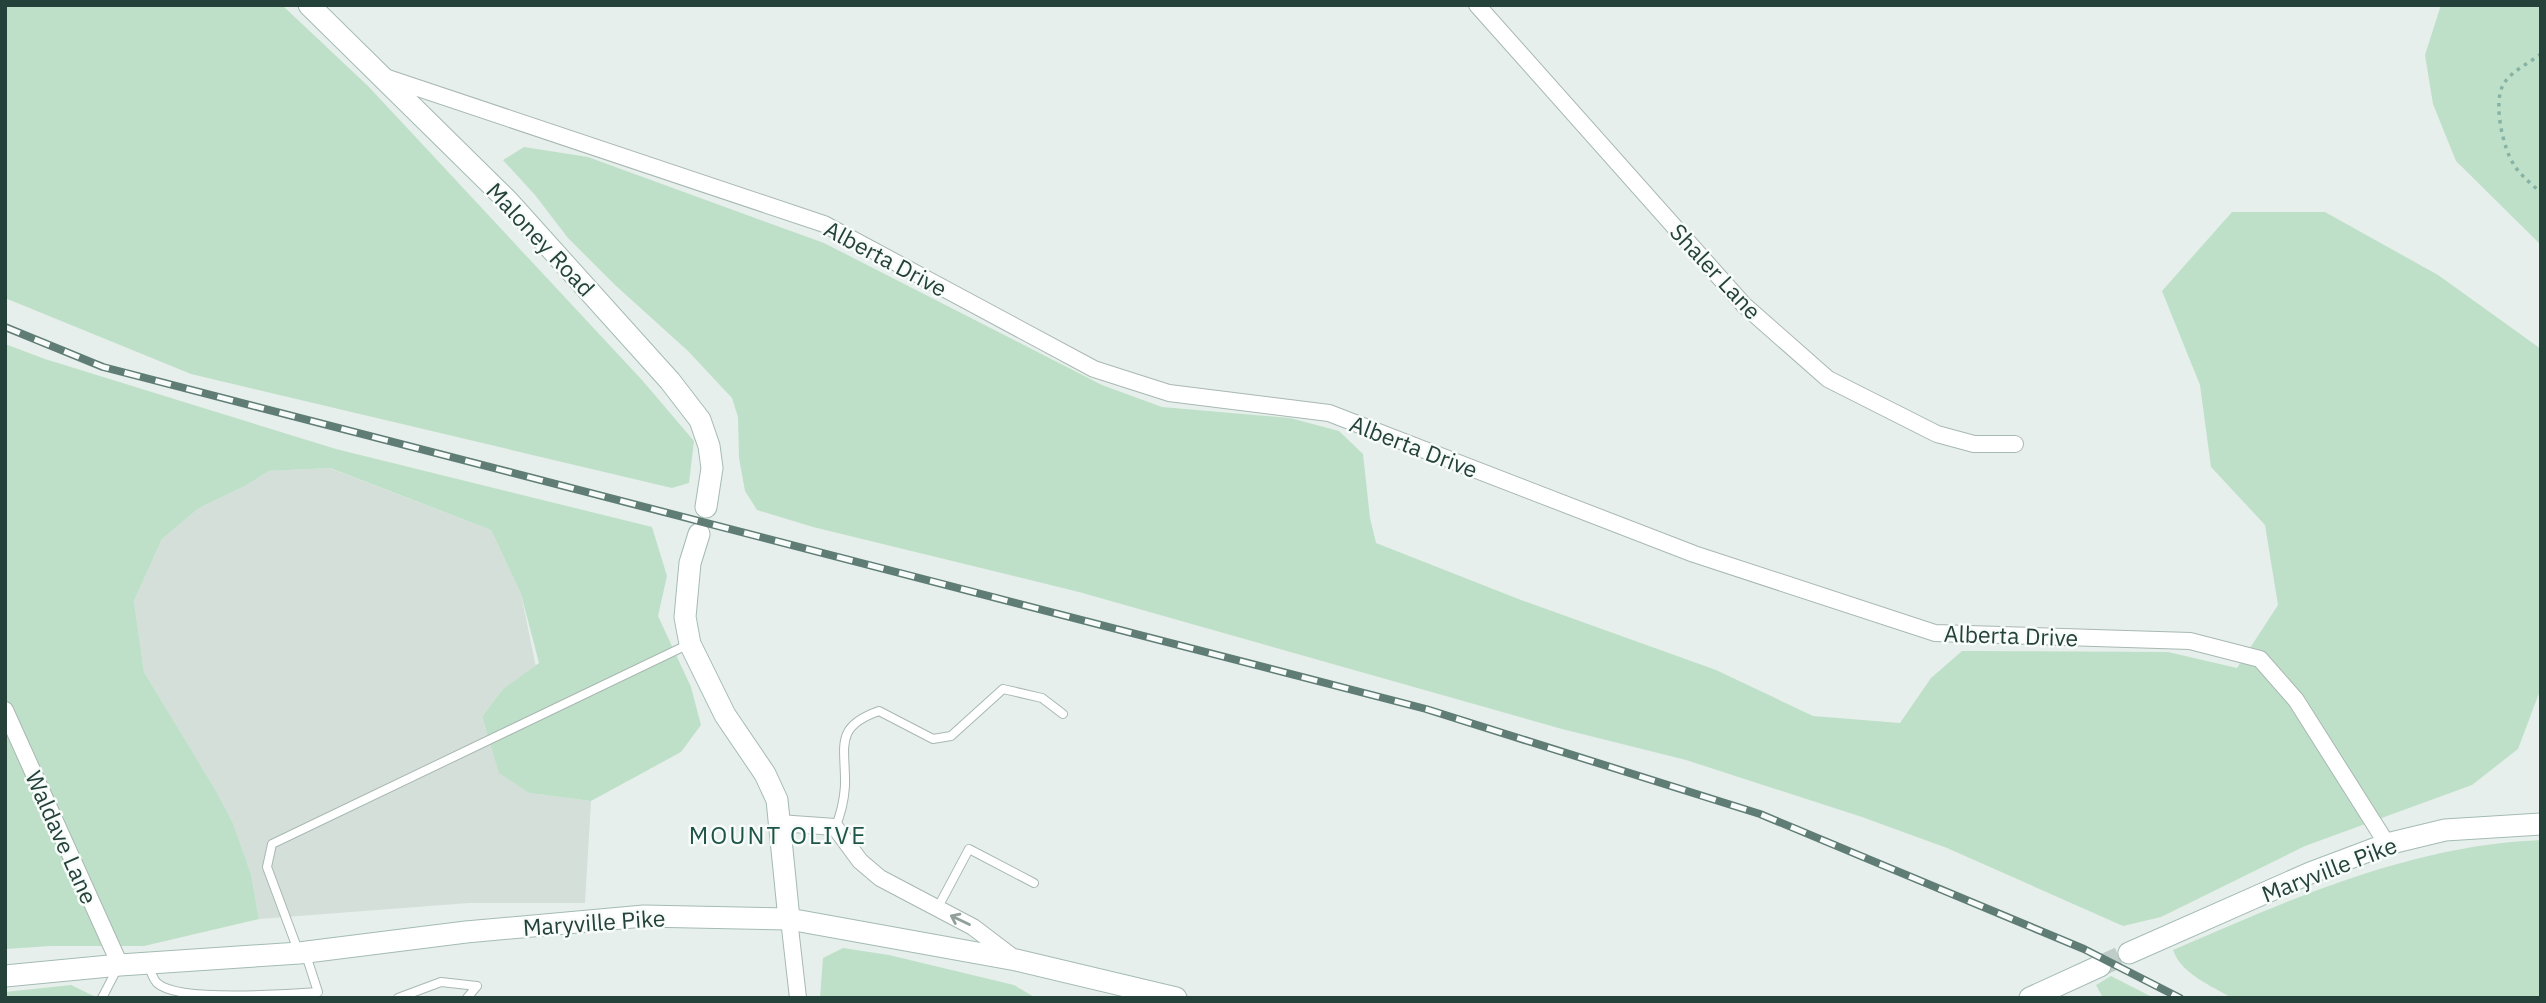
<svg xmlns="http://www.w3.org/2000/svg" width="2546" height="1003" viewBox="0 0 2546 1003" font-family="'IBM Plex Sans',sans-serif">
<rect width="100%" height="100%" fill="#e6efeb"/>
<path fill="#d4dfda" d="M 329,468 L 491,530 L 521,594 L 537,672 L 502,690 L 482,718 L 500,773 L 529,793 L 591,801 L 585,903 L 469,903 L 259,919 L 251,874 L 233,823 L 215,789 L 144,672 L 134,601 L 162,539 L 199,508 L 245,486 L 269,471 Z"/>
<g fill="#bfe0c8">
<path d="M 5,5 L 282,5 L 368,86 L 642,380 L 694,441 L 689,483 L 672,488 L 191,374 L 5,298 Z"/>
<path d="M 2441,5 L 2541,5 L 2541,245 L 2456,161 L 2433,104 L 2425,55 Z"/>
<path d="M 524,147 L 588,157 L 824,243 L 1102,385 L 1162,407 L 1290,418 L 1339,431 L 1363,454 L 1370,518 L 1376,543 L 1521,600 L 1716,670 L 1813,716 L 1900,723 L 1931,678 L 1962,651 L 2168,652 L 2237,668 L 2278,605 L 2265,525 L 2211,467 L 2200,385 L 2162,291 L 2232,212 L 2325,212 L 2438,275 L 2541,349 L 2541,688 L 2518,749 L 2472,785 L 2305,846 L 2161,917 L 2123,926 L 1947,848 L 1862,817 L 1686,760 L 1562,729 L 1079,592 L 813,527 L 757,510 L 745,491 L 739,458 L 738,417 L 732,398 L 688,351 L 615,285 L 568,238 L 535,195 L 503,160 Z"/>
<path d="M 5,344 L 45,359 L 336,449 L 652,527 L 667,576 L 658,616 L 691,687 L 701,725 L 681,752 L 591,801 L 529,793 L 499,773 L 482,717 L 502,690 L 539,663 L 521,594 L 491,530 L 330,468 L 269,471 L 245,486 L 199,508 L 162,539 L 134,601 L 144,672 L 215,789 L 233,823 L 251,874 L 259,919 L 144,946 L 51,946 L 5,949 Z"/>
<path d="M 2541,840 L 2541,998 L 2232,998 C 2212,986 2181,974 2173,950 C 2290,899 2412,845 2541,840 Z"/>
<path d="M 843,948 L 889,955 L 1014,985 L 1036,998 L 820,998 L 823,958 Z"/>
<path d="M 2111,976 L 2154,998 L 2103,998 L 2096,985 Z"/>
<path d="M 71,985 L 98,998 L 5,998 L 5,992 Z"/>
</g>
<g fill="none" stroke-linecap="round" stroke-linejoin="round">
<path stroke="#bfccc8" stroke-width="21" stroke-dasharray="21 10" stroke-linecap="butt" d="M 2100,966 L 2129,953"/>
<defs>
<g id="lane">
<path d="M 835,828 C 841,814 844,801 845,786 C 846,747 833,727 879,711 L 933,739 L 951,736 L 1003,689 L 1042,698 L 1063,714"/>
<path d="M 937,909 L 969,849 L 1034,883"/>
<path d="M 299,953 L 267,867 L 272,844 L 687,645"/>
<path d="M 148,964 C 150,970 153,979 157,983 C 179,1003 287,994 318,992 L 306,955"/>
<path d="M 102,998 L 118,967"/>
<path d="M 398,998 L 441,982 L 477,986 L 467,998"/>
</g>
<g id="street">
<path d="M 1477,5 L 1744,305 L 1828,379 L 1937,434 L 1974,444 L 2015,444"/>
<path d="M 385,77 L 824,224 L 1094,369 L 1169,393 L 1329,413 L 1694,554 L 1935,633 L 2190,641 L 2260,659 L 2296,700 L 2387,844"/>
<path d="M 5,710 L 120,965"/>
<path d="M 779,823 L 835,827 L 860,861 L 880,878 L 973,927 L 1014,958"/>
<path d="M 789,919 L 798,998"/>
</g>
<g id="secondary">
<path d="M 309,5 L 508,201 L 670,381 L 700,420 L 709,446 L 712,468 L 706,507"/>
<path d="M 699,534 L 690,563 L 685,617 L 690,644 L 725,715 L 765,774 L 777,800 L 789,919"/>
<path d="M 2129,953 L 2310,873 L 2387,844 L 2445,830 L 2541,824"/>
<path d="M 5,976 L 120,965 L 299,953 L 466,932 L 644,916 L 789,919 L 1016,960 L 1176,998"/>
<path d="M 2030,998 L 2100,966"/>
</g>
</defs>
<use href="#lane" stroke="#a8b8b2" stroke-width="10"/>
<use href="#street" stroke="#a8b8b2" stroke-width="18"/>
<use href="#secondary" stroke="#a4bbb3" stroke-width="23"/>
<path stroke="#86b3a5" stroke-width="3.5" stroke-dasharray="3.5 5" stroke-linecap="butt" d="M 2541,54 C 2529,63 2510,72 2503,85 C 2493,104 2503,148 2514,165 C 2521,176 2532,184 2541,193"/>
<use href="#lane" stroke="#fff" stroke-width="8"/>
<use href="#street" stroke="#fff" stroke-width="16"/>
<use href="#secondary" stroke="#fff" stroke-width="21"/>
<defs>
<path id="rail" d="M 5,327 L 103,367 L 1426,709 L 1760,814 L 2084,949 L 2180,998"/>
</defs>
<use href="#rail" stroke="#5f7d75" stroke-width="8"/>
<use href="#rail" stroke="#f7fbf9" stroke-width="5" stroke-dasharray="16" stroke-linecap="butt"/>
</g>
<defs><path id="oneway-shaft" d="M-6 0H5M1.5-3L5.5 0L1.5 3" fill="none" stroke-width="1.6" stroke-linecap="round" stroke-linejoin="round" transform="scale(1.75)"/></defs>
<use stroke="#92a09c" href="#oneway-shaft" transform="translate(960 920) rotate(-154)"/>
<g text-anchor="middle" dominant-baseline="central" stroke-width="5" stroke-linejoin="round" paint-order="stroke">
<g font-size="23" fill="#24423a" stroke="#f7fbf9">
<text transform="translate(541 239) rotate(47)">Maloney Road</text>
<text transform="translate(886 258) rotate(28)">Alberta Drive</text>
<text transform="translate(1716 271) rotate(47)">Shaler Lane</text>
<text transform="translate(1414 446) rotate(21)">Alberta Drive</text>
<text transform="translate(2011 635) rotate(2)">Alberta Drive</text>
<text transform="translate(62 837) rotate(66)">Waldave Lane</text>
<text transform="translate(2329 869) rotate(-21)">Maryville Pike</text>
<text transform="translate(594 922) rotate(-4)">Maryville Pike</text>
</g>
<g font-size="24" letter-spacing="2" fill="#1f5548" stroke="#f7fbf9">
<text x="778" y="835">MOUNT OLIVE</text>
</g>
</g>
<rect width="2546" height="1003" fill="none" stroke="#24423a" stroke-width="14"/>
</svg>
